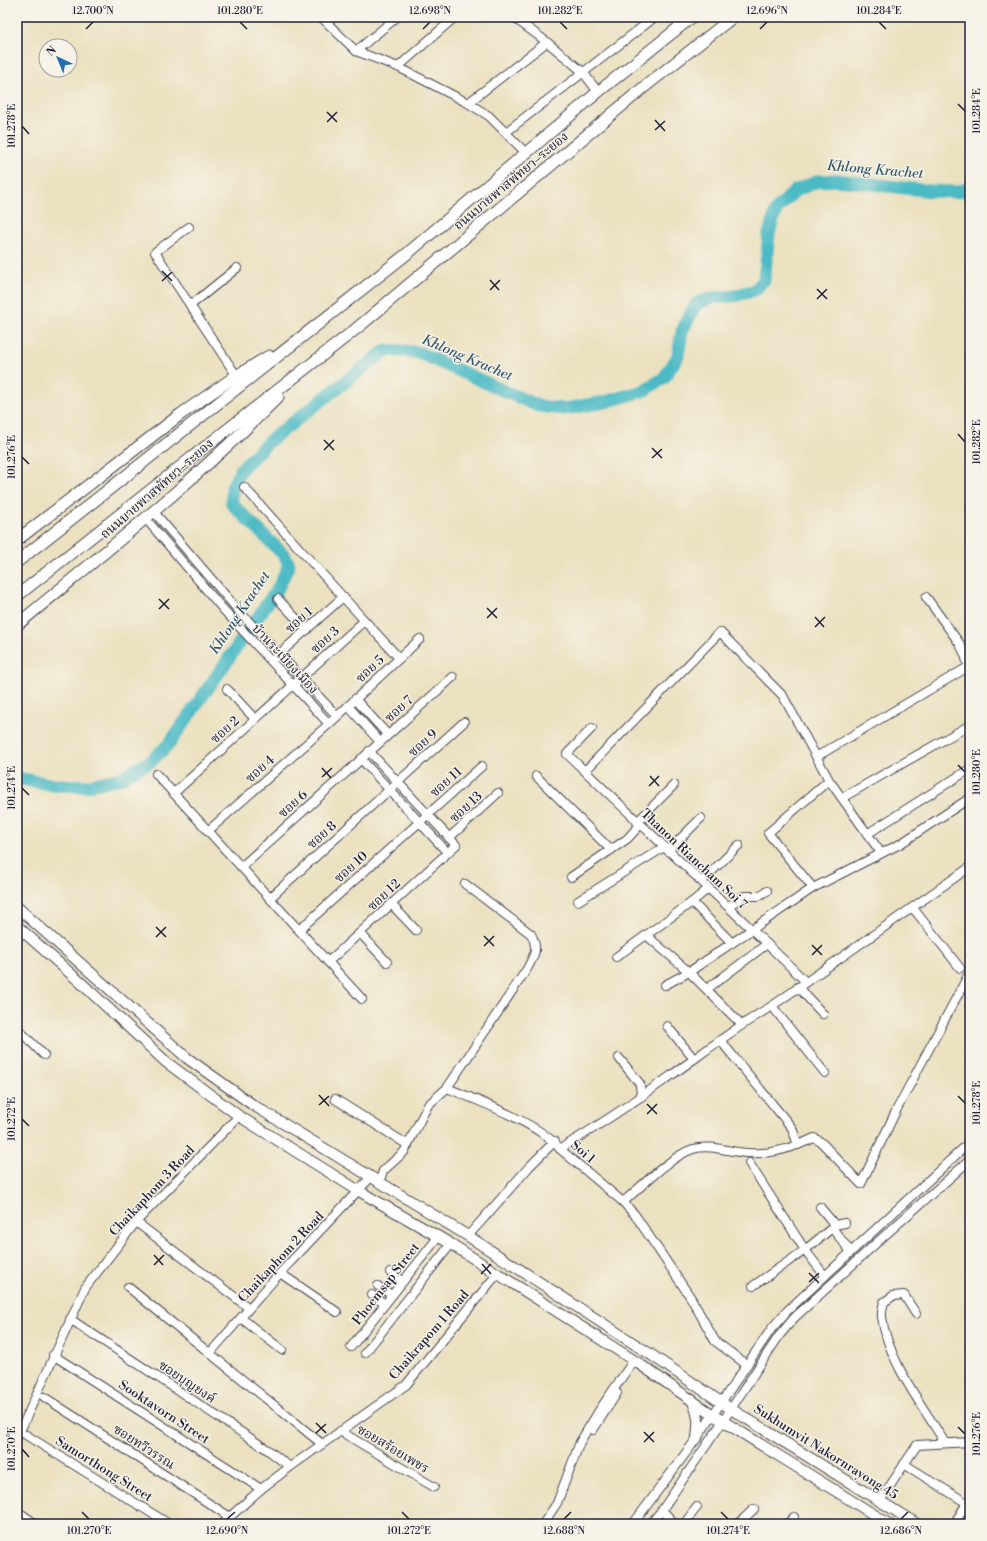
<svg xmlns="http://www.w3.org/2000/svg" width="987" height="1541" viewBox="0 0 987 1541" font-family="'Libre Bodoni','Noto Serif Thai',serif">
<rect width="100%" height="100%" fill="#f7f3e8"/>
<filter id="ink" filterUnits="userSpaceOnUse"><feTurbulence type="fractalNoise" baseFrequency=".025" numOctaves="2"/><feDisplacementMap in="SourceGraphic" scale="8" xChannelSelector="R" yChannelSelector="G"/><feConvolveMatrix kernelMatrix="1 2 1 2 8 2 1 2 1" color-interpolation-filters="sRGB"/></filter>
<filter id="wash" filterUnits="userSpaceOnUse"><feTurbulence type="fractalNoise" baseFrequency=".012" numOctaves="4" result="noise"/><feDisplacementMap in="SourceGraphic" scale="16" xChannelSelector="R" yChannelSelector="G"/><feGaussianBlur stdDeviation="0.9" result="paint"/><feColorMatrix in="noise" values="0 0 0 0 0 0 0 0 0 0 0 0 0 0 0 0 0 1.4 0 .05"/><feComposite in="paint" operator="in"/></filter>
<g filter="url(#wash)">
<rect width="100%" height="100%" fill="#ebe1c0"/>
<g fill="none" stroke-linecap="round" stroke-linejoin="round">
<path stroke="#4cbac5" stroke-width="13" d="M 17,778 L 54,785 L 86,786 L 121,778 L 151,761 L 169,744 L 278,588 L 289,565 L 285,556 L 232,504 L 232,487 L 242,468 L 268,442 L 386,350 L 417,352 L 538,406 L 564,409 L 605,402 L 643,391 L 664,378 L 678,356 L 682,331 L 696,304 L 711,298 L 734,296 L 755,290 L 764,280 L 769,234 L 776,210 L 795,191 L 818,181 L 837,180 L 931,191 L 958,192 L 970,188"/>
</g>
</g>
<g filter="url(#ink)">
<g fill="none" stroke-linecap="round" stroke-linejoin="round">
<defs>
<g id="minor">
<path d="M 321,17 L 356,51 L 398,67 L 468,103 L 489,116 L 526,153"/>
<path d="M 513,17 L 547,42 L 583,72 L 598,92"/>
<path d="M 356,51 L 397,17"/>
<path d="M 398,67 L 455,17"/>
<path d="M 468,103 L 547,42"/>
<path d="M 506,132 L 655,17"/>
<path d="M 189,227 L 155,252 L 236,375"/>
<path d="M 191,305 L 237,268"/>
<path d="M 244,487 L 343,597 L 399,658"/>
<path d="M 154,512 L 238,610 L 337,716"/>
<path d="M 146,519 L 222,608 L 329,724"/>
<path d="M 926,597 L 960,644 L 965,655 L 970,671"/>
<path d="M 278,599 L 307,630"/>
<path d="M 276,657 L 343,597"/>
<path d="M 227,689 L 255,719"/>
<path d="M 355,699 L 388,735"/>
<path d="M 348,706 L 380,742"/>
<path d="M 592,728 L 567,754 C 646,830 727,904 805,981"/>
<path d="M 816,757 L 968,667"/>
<path d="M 361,759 L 447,852"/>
<path d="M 585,771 L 720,632 L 783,696 L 829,780 L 881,853"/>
<path d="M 156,774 L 362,999"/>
<path d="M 536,776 L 611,850"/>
<path d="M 174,793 L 364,621"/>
<path d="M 842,798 L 970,725"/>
<path d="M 637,822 L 674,785"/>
<path d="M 208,831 L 329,724 L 420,639"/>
<path d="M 867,834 L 970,769"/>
<path d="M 449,838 L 498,793"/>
<path d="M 668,851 L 701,818"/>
<path d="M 241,867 L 453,677"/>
<path d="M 571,877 L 627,839 L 640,825"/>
<path d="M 702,881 L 739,845"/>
<path d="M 813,888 L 768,833 L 829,780"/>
<path d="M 270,898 L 464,722"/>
<path d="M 578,901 L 664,847"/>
<path d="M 692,902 L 732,943"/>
<path d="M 391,904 L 416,930"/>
<path d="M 728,906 L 744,896 L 758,896 L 767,891"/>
<path d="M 913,908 L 960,968"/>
<path d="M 299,930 L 482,766"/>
<path d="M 360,933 L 387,962"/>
<path d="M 646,935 L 689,972 L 741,1024"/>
<path d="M 616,957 L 692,902 L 709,888"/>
<path d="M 328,962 L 456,845 L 369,751"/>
<path d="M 665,985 L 689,972 L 813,888 L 900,844 L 970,798"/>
<path d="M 798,987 L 823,1014"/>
<path d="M 707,989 L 767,944"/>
<path d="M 772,1006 L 825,1073"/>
<path d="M 667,1026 L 694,1059"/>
<path d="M 17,1028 L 44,1055"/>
<path d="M 720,1040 L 792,1128 L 798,1145"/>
<path d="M 619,1058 L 640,1084 L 641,1097"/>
<path d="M 447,1088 L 527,969 C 534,956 539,949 531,934 L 465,884"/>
<path d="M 335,1099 L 408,1145"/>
<path d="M 560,1149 C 598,1126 634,1102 669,1077 C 703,1053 736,1027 772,1006 L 970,867"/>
<path d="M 749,1163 L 805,1250 L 825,1276"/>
<path d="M 379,1183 L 383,1171 L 404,1152 L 428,1105 L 447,1088 C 477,1100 542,1125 560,1149 L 623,1202 L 635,1215 L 691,1298 L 715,1341 L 747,1365"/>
<path d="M 623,1202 C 641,1187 671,1156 693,1149 C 710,1144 730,1152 747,1153 C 771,1155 793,1148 814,1138 L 821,1142 L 861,1184 L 897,1109 L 970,972"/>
<path d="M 820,1207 L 835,1225 L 832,1228"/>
<path d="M 136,1222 L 249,1308"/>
<path d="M 835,1225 L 845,1223"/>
<path d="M 468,1236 L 529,1167 L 555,1141"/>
<path d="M 390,1272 L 403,1281"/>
<path d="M 280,1273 L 337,1312"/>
<path d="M 378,1286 L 392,1295"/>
<path d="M 753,1286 L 805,1250 L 832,1228 L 851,1252"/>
<path d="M 128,1287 L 322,1444"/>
<path d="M 372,1295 L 385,1304"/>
<path d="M 916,1314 L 904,1295 L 893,1296 L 884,1302 C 883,1307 881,1312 882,1317 C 887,1360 923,1406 945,1443"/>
<path d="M 241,1318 L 282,1350"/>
<path d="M 70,1319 L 268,1450 L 290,1467"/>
<path d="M 351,1347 L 439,1236"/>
<path d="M 210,1353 L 280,1273 L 370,1178"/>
<path d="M 365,1353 L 451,1244"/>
<path d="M 53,1355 L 261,1489"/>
<path d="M 44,1397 L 230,1517"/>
<path d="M 593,1430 L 617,1393"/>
<path d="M 340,1431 L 434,1487"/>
<path d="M 26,1435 L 169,1524"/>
<path d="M 17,1438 L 85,1288 L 136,1222 L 239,1116"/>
<path d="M 904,1464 L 970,1505"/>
<path d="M 880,1501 L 917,1445 L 970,1442"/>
<path d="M 662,1510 L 675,1524"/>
<path d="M 17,1511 L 36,1524"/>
<path d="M 222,1524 L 261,1489 L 290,1467 L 406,1385 L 498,1273"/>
<path d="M 543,1524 L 557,1503 L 580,1442 L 600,1409 L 634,1360"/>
<path d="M 633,1524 L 697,1438 L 772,1328 L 787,1311 L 970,1142"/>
<path d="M 650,1524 L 662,1510 L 723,1421 L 779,1336 L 794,1318 L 883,1237 L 970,1160"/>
<path d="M 684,1524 L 697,1507"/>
<path d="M 738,1524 L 754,1509"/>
<path d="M 787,1524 L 794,1517"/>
<path d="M 954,1524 L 967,1503"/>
</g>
<g id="major">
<path d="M 17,907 L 187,1058 L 253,1105 L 468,1236 L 650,1354 L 731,1409 L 917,1524"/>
<path d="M 17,926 L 79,981 L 166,1062 L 239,1116 L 359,1191 L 451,1244 L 638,1363 L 713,1415 L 889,1524"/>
<path d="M 692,1400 C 699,1415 699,1422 697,1438"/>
</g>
<g id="highway">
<path d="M 17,540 L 181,414 L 233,378 L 269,356"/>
<path d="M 17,562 L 408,253 L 598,92 L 692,17"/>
<path d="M 17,596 L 200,451 L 356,329 L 643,88 L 733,17"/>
<path d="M 17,625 C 106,551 197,479 278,397"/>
</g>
</defs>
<use href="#minor" stroke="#403f4f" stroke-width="10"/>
<use href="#major" stroke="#403f4f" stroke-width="12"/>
<use href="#highway" stroke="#403f4f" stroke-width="13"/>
<use href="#minor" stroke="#fff" stroke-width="8"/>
<use href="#major" stroke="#fff" stroke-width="10"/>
<use href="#highway" stroke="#fff" stroke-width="11"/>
</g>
</g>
<path fill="none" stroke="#22223b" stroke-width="1.5" d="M 240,22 L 247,29M 560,22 L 567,29M 879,22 L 886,29M 86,29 L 93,22M 423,29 L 430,22M 760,29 L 767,22M 958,104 L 965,111M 327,112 L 337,122M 655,120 L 665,131M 327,122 L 337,112M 22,126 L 29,134M 655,130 L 665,121M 162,271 L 172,281M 490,280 L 499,290M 162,281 L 172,272M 817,289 L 827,299M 490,290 L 500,280M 817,299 L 827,289M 958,434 L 965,442M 324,440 L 334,450M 652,448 L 662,458M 324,450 L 334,440M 22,457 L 29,464M 652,458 L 662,449M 159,599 L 169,609M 487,608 L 497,618M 159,609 L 169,599M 815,617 L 824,627M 487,618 L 497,608M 815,627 L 825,617M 958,765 L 965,772M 322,768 L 331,778M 650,776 L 659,786M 322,777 L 332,768M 649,786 L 659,776M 22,788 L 29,795M 156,927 L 166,937M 484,936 L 494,946M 156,937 L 166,927M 812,945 L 822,955M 484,946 L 494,936M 812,955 L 822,945M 319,1095 L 329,1106M 958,1096 L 965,1103M 647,1104 L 657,1114M 319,1105 L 329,1096M 647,1114 L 657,1104M 22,1119 L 29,1126M 154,1255 L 163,1265M 482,1264 L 491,1274M 154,1265 L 164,1255M 809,1273 L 819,1283M 481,1274 L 491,1264M 809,1282 L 819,1273M 316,1423 L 326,1433M 958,1427 L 965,1434M 644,1432 L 654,1442M 316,1433 L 326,1424M 644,1442 L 654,1432M 22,1449 L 29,1457M 82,1512 L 89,1519M 402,1512 L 409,1519M 721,1512 L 728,1519M 227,1519 L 235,1512M 564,1519 L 571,1512M 901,1519 L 908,1512"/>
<g text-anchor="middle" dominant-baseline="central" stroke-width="3" stroke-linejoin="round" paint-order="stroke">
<g font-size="13" fill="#22223b" stroke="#f7f3e8">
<text transform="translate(511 181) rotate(-40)">ถนนบายพาสพัทยา–ระยอง</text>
<text transform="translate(157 489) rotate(-41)">ถนนบายพาสพัทยา–ระยอง</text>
<text transform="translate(299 620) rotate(-42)">ซอย 1</text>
<text transform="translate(325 640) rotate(-42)">ซอย 3</text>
<text transform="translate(285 659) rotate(47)">บ้านระเบียงเมือง</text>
<text transform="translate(370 669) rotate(-43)">ซอย 5</text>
<text transform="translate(399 709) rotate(-42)">ซอย 7</text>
<text transform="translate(225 730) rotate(-42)">ซอย 2</text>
<text transform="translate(423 743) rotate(-42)">ซอย 9</text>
<text transform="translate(260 769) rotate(-42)">ซอย 4</text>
<text transform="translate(446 782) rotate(-42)">ซอย 11</text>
<text transform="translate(293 804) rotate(-42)">ซอย 6</text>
<text transform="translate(466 807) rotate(-43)">ซอย 13</text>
<text transform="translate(322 835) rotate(-42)">ซอย 8</text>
<text transform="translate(694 859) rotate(43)">Thanon Riancham Soi 7</text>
<text transform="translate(351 867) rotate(-42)">ซอย 10</text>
<text transform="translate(384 895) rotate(-43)">ซอย 12</text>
<text transform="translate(583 1152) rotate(40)">Soi 1</text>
<text transform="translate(152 1191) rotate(-47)">Chaikaphom 3 Road</text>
<text transform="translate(281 1257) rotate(-47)">Chaikaphom 2 Road</text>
<text transform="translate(386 1284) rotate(-52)">Phoemsap Street</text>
<text transform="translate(429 1335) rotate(-49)">Chaikrapom 1 Road</text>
<text transform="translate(187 1382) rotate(34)">ซอยบุญยงค์</text>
<text transform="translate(164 1412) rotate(33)">Sooktavorn Street</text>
<text transform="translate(144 1447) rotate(33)">ซอยทวีวรรณ</text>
<text transform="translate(393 1449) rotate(31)">ซอยสร้อยเพชร</text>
<text transform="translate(826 1452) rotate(32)">Sukhumvit Nakornrayong 45</text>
<text transform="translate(104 1469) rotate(32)">Samorthong Street</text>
</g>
<g font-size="14" font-style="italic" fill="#31576b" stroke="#f7f3e8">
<text transform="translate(875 170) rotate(5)">Khlong Krachet</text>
<text transform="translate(467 358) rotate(23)">Khlong Krachet</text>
<text transform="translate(240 613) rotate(-56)">Khlong Krachet</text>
</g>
</g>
<rect width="987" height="1541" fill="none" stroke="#f7f3e8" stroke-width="44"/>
<g transform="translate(58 58) rotate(316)"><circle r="19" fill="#f7f3e8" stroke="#a29fa3"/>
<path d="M0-3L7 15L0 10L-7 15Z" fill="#1f6fb2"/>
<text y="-6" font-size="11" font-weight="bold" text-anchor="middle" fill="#22223b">N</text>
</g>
<rect x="22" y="22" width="943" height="1497" fill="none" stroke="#22223b" stroke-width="1.5"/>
<g font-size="10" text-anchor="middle" fill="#22223b">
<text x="93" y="14">12.700°N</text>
<text x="240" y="14">101.280°E</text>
<text x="430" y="14">12.698°N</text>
<text x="560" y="14">101.282°E</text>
<text x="767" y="14">12.696°N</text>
<text x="879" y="14">101.284°E</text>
<text transform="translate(976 111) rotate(-90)" y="4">101.284°E</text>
<text transform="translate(11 126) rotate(-90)" y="4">101.278°E</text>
<text transform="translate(976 442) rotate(-90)" y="4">101.282°E</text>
<text transform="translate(11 457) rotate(-90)" y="4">101.276°E</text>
<text transform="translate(976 772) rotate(-90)" y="4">101.280°E</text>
<text transform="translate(11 788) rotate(-90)" y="4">101.274°E</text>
<text transform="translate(976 1103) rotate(-90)" y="4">101.278°E</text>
<text transform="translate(11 1119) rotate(-90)" y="4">101.272°E</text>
<text transform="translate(976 1434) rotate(-90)" y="4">101.276°E</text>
<text transform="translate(11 1449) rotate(-90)" y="4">101.270°E</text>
<text x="89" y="1534">101.270°E</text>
<text x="227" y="1534">12.690°N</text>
<text x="409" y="1534">101.272°E</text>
<text x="564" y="1534">12.688°N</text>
<text x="728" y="1534">101.274°E</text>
<text x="901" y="1534">12.686°N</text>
</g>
</svg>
